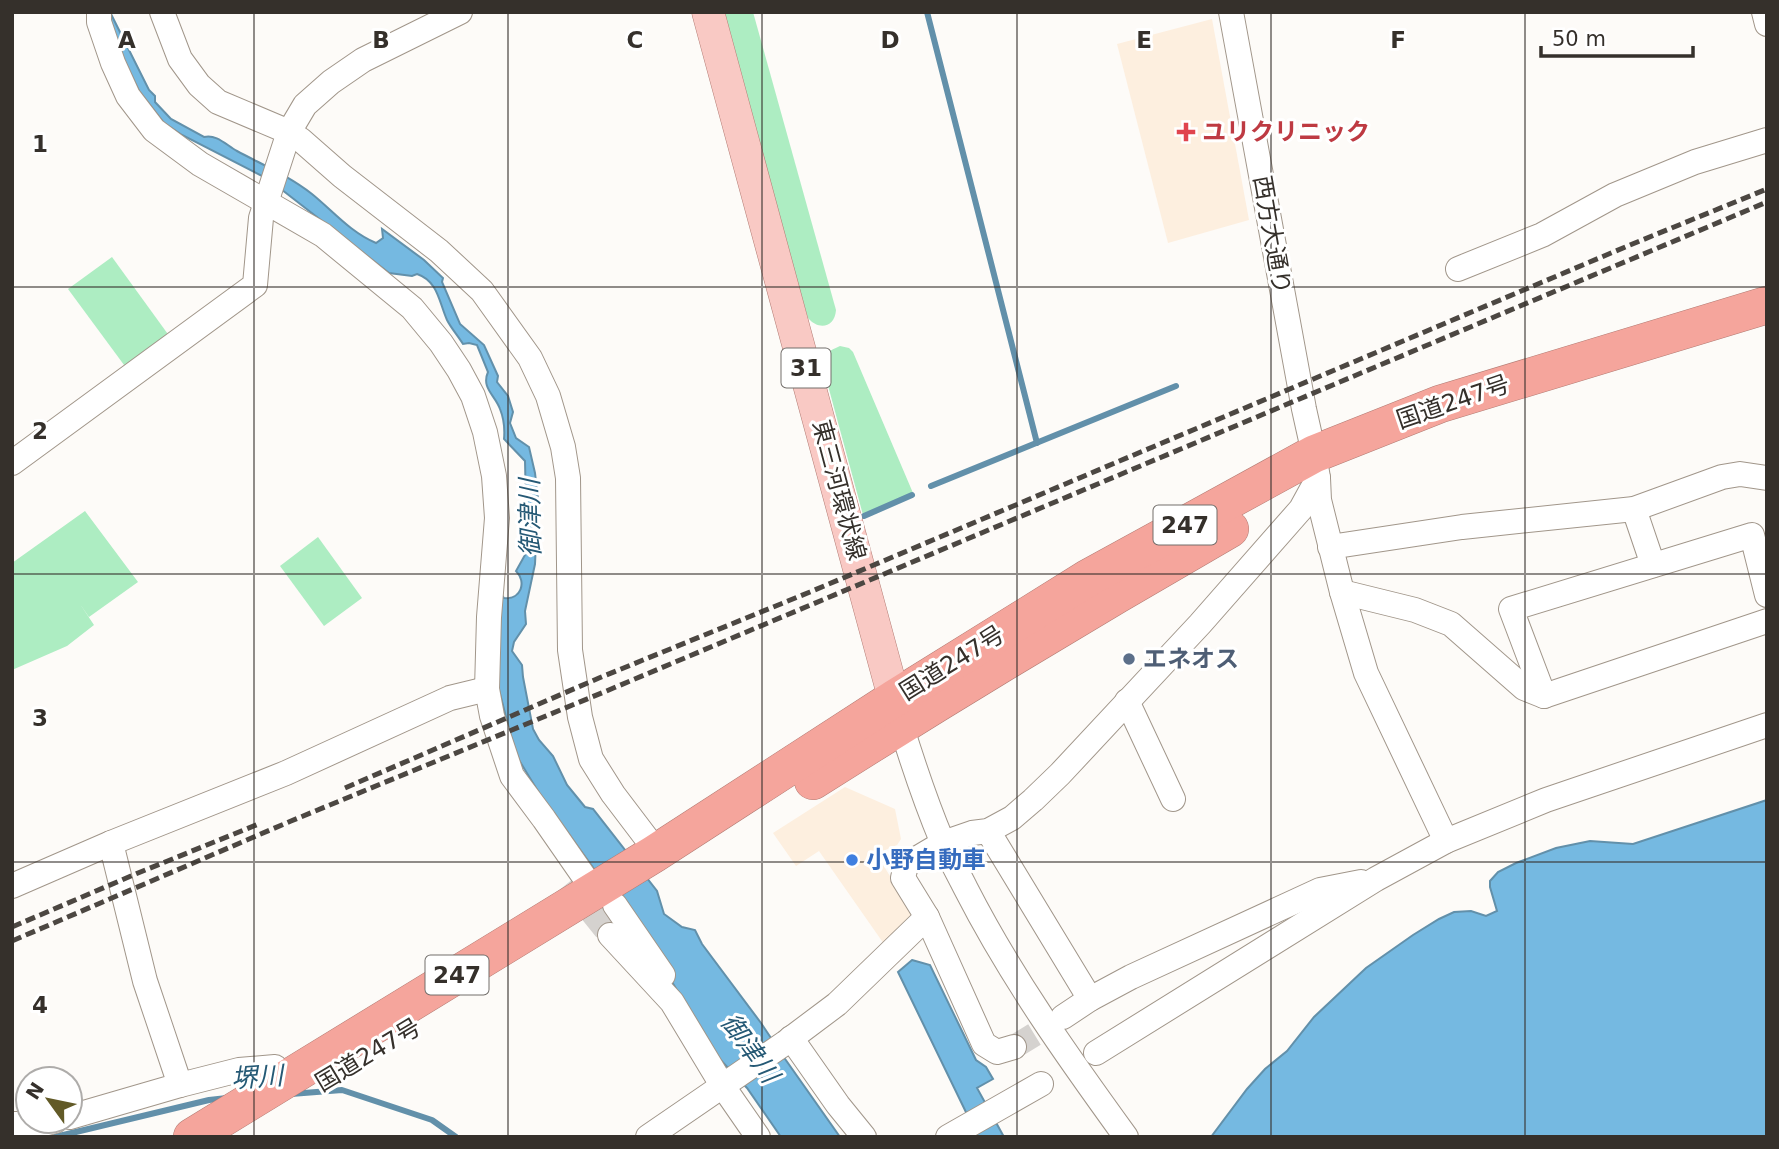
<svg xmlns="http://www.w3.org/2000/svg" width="1779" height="1149" viewBox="0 0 1779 1149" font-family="'DejaVu Sans','Noto Sans JP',sans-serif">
<rect width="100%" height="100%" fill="#fdfbf8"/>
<g fill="#fdefdf">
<path d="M 1212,19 L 1249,220 L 1168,243 L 1117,44 Z"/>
<path d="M 845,787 L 895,809 L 901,839 L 897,845 L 876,854 L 911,909 L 911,917 L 884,944 L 819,851 L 796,866 L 773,833 Z"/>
</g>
<g fill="#adedc2">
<path d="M 718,12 L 753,12 L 836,310 C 835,327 819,331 808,318 L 739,95 Z"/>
<path d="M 112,257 L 170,337 L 127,369 L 68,289 Z"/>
<path d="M 840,346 L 849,348 L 853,352 L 913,493 L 863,515 L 823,367 C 822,354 829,351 840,346 Z"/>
<path d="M 85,511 L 138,582 L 89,617 L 80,604 L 94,625 L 67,646 L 12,670 L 12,563 Z"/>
<path d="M 318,537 L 362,598 L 324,626 L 280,566 Z"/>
</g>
<g fill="#75b9e1" stroke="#6290aa" stroke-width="2">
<path d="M 108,12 L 110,12 L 149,90 L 155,96 L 155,102 L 171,119 L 204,137 C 217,134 226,145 237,151 C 263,165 289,176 312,194 C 333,211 350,232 376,243 L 383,238 L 382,229 L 424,260 L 443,278 L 442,282 L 460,324 L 484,345 L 498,376 L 497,382 L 508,396 L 513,412 L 510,423 L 516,438 L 529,447 L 535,473 L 538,499 L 535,564 L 525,611 L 526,624 L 514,642 L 512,651 L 522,665 L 523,677 L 533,729 L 539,740 L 553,756 L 567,785 L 585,807 L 593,809 L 657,891 L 664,914 L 682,927 L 695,930 L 702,944 L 761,1023 L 783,1056 L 840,1137 L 781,1137 L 747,1088 L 714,1053 L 655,953 L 539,793 L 519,760 L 512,740 L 498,686 L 501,594 L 504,598 C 521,600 527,582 516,571 L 530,546 L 530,535 L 526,506 L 525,461 L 504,439 C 505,428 504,419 500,409 C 495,395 481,388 488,372 L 477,345 L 469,343 L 463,344 C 458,336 451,328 447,320 C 439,302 438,281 417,274 L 412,276 L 389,273 L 268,179 L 182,135 L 164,123 L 139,91 L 118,48 Z"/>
<path d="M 1767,800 L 1767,1137 L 1211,1137 L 1247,1089 L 1265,1069 L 1287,1051 L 1314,1017 L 1366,968 L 1413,935 L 1439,919 L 1454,912 L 1471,911 L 1486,916 L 1497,911 L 1490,887 L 1490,881 L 1498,872 L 1516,863 L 1556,848 L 1590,841 L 1633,844 Z"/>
<path d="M 912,960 L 930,965 L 976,1060 L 986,1067 L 993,1079 L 977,1088 L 1004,1137 L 978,1137 L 898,972 Z"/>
</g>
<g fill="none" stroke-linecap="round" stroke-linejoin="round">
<g stroke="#6290aa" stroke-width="6">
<path d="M 927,12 L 1037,443"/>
<path d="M 931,486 L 1176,386"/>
<path d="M 864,516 L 912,495"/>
<path d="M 291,1094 L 342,1090 L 432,1120 L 456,1137"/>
<path d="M 55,1137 L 209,1100 L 227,1098"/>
</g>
<g stroke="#d5d2cf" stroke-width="24" stroke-dasharray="24 12" stroke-linecap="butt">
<path d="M 568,883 L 610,935"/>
<path d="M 1014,1047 L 1063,1017"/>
</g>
<defs>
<g id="minor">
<path d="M 99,12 L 99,22 L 113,63 L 128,96 L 154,130 L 200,164 L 323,235 L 412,308 L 441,343 L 459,370 L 473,396 L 485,432 L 494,476 L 497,518 L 489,617 L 487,689 L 492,716 L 512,776 L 544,819 L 594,891"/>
<path d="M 162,12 L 180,59 L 199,85 L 218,102 L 289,132 L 301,140 L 342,176 L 439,251 L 482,291 L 530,358 L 548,396 L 563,447 L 568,478 L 570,650 L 580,717 L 591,759 L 613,794 L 657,852"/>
<path d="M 1231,12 L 1304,409 L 1314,454 L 1318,478 L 1319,500 L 1342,592 L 1366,673 L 1446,841"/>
<path d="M 1764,12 L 1767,24"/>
<path d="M 1458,269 L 1542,235 L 1615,195 L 1695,162 L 1767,140"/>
<path d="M 12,463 L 255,285 L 261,218 L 289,132 L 305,105 L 331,82 L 363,60 L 460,12"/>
<path d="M 1634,509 L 1653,565"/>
<path d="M 1330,547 L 1462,527 L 1634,509 L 1722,477 L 1740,474 L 1767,478"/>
<path d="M 1342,592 L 1415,610 L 1451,624 L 1524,688 L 1544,696 L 1767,621"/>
<path d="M 1544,696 L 1511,609 L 1752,535 L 1767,595"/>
<path d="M 1127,701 L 1173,799"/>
<path d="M 901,725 C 913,764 926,803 942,841 C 949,857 958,873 966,889 C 1011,977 1068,1057 1126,1137"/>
<path d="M 988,831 L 1090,999"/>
<path d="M 12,886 L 111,843 L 286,773 L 450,698 L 487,689"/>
<path d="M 615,905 L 663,975"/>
<path d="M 927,917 L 984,1044 L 997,1052 L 1014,1047"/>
<path d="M 610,935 L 672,1002 L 722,1085 L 758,1137"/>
<path d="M 1063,1017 L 1090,999 L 1131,977 L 1320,890 L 1361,882"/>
<path d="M 791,1038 L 838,1105 L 864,1137"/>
<path d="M 1096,1053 L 1376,879 L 1446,841 L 1546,800 L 1767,725"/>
<path d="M 180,1085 L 239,1070 L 275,1067"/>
<path d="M 70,1117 L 180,1085 L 145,981 L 111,843"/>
<path d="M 12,1124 L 43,1124 L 55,1121"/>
<path d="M 648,1137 L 785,1043 L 837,1004 L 927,917 L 903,878 L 906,865 L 943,843 L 972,833 L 988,831 L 1012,818 L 1033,800 L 1060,774 L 1200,624 L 1301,509 L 1318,478"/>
<path d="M 948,1137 L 1041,1084"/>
</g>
<path id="major" d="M 708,12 L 900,720"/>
<g id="highway">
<path d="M 813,781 C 950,694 1089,610 1230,529"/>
<path d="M 192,1137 L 654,854 L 895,698 L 1088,578 L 1314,454 L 1440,404 L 1767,305"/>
</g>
</defs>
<use href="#minor" stroke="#a1968a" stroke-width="26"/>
<use href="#major" stroke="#b27c74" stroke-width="33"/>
<use href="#highway" stroke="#b27c74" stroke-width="38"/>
<use href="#minor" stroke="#fff" stroke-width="24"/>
<use href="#major" stroke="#f9c9c4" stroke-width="32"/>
<use href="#highway" stroke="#f5a59c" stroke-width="37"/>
<g stroke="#4c4742" stroke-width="5" stroke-dasharray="10 5" stroke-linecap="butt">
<path d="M 345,788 L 599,678 L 810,592 L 1630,245 L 1767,189"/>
<path d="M 12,927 L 138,873 L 261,823"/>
<path d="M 12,941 L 291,821 L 604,692 L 1767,202"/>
</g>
</g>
<path fill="none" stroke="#35302b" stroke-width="2" stroke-opacity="0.55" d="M 254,12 L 254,1137M 508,12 L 508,1137M 762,12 L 762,1137M 1017,12 L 1017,1137M 1271,12 L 1271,1137M 1525,12 L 1525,1137M 12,287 L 1767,287M 12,574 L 1767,574M 12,862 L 1767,862"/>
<path fill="#e0444e" stroke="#fff" stroke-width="2.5" d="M1182.5 121.5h7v7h7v7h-7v7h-7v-7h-7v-7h7z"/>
<circle fill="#5c6f8a" stroke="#fff" stroke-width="2.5" cx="1129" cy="659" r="7"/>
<circle fill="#3f7fe0" stroke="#fff" stroke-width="2.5" cx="852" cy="860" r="7"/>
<g text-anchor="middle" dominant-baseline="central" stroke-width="6" stroke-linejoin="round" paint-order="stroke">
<g fill="#fff" stroke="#726e6b" stroke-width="2">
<rect x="781.5" y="348.5" width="49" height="39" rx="5"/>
<rect x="1153.5" y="505.5" width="63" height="39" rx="5"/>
<rect x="425.5" y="955.5" width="63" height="39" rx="5"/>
</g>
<g font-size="23" font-weight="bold" fill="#35302b">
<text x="806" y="368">31</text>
<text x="1185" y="525">247</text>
<text x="457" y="975">247</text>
</g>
<g font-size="24" font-weight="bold" fill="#be3a42" stroke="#fff" text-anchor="start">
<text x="1202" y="132">ユリクリニック</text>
</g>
<g font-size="24" fill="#35302b" stroke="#fff">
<text transform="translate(1272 235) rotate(80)">西方大通り</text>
<text transform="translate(1453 402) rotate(-19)">国道247号</text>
<text transform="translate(839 490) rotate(75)">東三河環状線</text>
<text transform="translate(952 663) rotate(-32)">国道247号</text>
<text transform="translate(368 1055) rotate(-31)">国道247号</text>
</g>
<g font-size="24" font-weight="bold" fill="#4e5e75" stroke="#fff" text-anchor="start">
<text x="1143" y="659">エネオス</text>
</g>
<g font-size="24" font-weight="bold" fill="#366cbe" stroke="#fff" text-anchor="start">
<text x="866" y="860">小野自動車</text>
</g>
<g font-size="26" font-style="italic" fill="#255975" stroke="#fff">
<text transform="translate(530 518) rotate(-91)">御津川</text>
<text transform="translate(750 1048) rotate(54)">御津川</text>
<text transform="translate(257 1077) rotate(-4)">堺川</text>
</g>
</g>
<g font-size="23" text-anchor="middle" font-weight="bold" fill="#35302b" stroke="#fff" stroke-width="6" stroke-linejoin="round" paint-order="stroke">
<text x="127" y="48">A</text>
<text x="381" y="48">B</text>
<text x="635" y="48">C</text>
<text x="890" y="48">D</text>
<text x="1144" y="48">E</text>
<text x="1398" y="48">F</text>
<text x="40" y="152">1</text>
<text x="40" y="439">2</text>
<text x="40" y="726">3</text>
<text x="40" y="1013">4</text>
</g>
<rect width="1779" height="1149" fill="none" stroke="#35302b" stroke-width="28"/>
<g transform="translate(49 1100) rotate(303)"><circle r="33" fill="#ffffff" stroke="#aeacaa" stroke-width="2"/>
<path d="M0-5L12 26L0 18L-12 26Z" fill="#625a27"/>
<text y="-10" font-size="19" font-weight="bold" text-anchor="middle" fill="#35302b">N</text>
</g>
<path d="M1541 46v10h152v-10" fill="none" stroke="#35302b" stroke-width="3.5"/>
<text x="1552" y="46" font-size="21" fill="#35302b" stroke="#ffffff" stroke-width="5" paint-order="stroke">50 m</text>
</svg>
